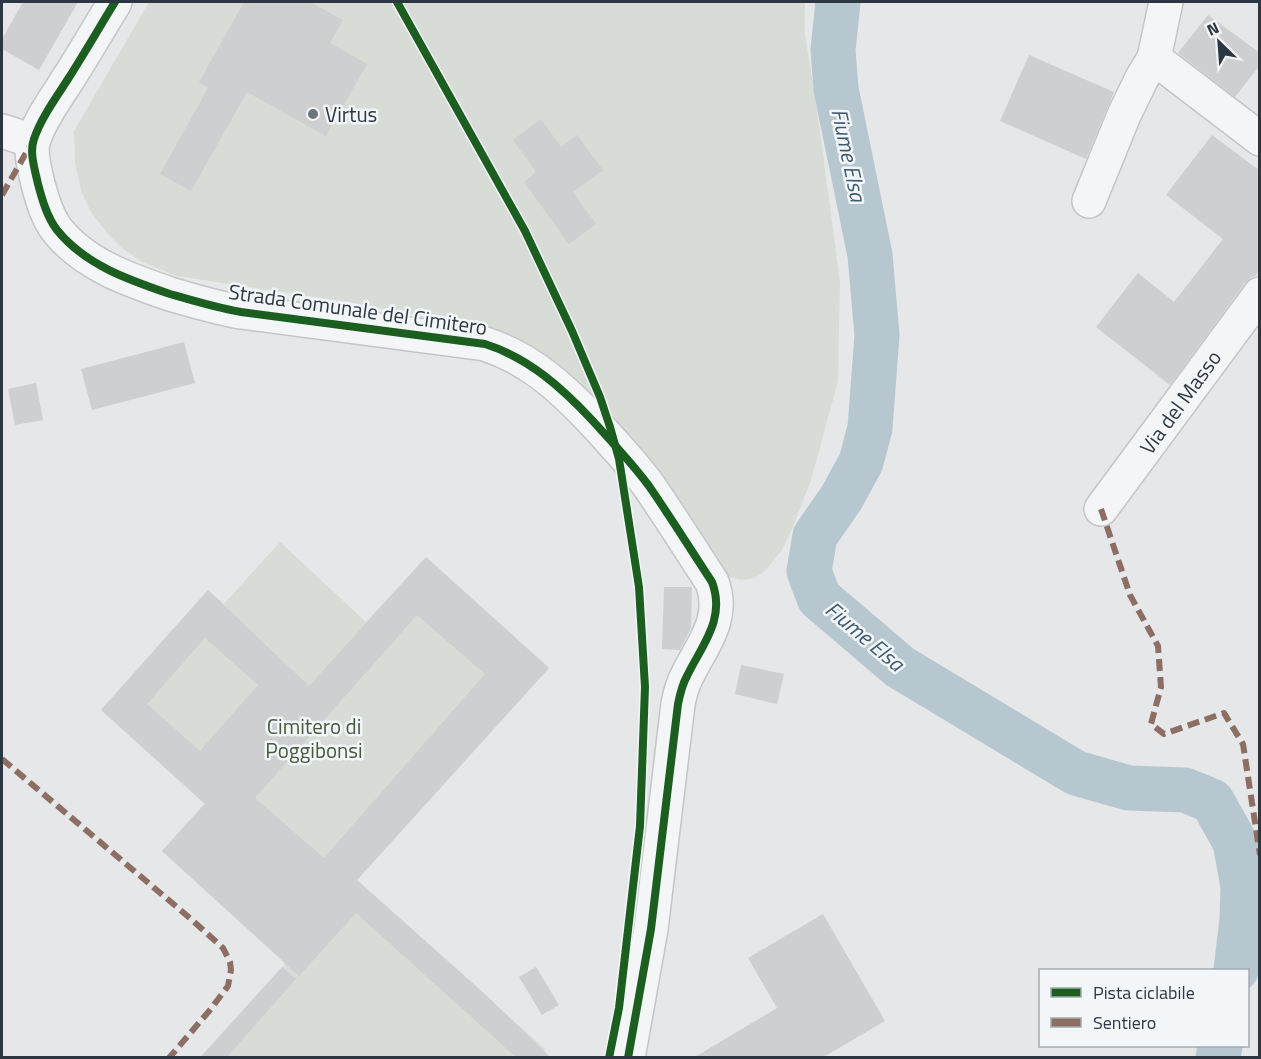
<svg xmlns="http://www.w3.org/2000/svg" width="1261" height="1059" viewBox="0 0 1261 1059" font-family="'Titillium Web',sans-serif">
<rect width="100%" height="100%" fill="#e5e7e9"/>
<g fill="#d7dcd6">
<path d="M 149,2 L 805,2 L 805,35 L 818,116 L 840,282 L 838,381 L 811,480 L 792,529 L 782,550 L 766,570 L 755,578 L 741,580 L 729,577 L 509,339 L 435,319 L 349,302 L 177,276 L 142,262 L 122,248 L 107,233 L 91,212 L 81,191 L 75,161 L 74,131 Z"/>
<path d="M 280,542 L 366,622 L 426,557 L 549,668 L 357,880 L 545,1049 L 543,1057 L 200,1057 L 286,963 L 162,851 L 205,803 L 101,710 L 208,590 L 224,604 Z"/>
</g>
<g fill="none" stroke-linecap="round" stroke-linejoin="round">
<g stroke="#b7c7d0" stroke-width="45">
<path d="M 838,2 L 833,50 L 836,89 L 870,255 L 877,335 L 870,428 L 861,462 L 842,497 L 815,536 L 809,571 L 819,598 L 900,667 L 1076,773 L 1129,788 L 1185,790 L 1212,801 L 1235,842 L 1243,886 L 1242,920 L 1236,970"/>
<path d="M 1218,1058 L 1220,1046"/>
</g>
</g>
<g fill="#cdcfd1" fill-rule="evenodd">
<path d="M 23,2 L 78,2 L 39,70 L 2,49 L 2,39 Z"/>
<path d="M 244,2 L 310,2 L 343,20 L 330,43 L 367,64 L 326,136 L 247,92 L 191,191 L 160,174 L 208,88 L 199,82 Z"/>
<path d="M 1208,15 L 1260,53 L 1260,65 L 1235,97 L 1178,53 Z"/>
<path d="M 1029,55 L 1114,92 L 1086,159 L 1000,121 Z"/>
<path d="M 541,119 L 561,147 L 577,135 L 603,170 L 573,192 L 596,224 L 569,244 L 524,182 L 536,172 L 513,140 Z"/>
<path d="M 1212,135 L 1260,171 L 1260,271 L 1255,276 L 1252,277 L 1245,283 L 1170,385 L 1096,327 L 1138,273 L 1174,302 L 1223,239 L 1166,195 Z"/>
<path d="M 184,342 L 195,383 L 92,410 L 81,369 Z"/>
<path d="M 36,383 L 43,420 L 15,425 L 8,389 Z"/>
<path d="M 426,557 L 549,668 L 357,880 L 486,995 L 551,1058 L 517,1058 L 356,913 L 299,976 L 162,851 L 205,804 L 101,710 L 208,590 L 309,686 ZM 417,615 L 485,674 L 324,858 L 255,798 ZM 205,638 L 258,685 L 200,751 L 147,704 Z"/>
<path d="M 664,587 L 692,587 L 691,628 L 680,650 L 662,649 Z"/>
<path d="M 741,665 L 784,674 L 777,704 L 735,694 Z"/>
<path d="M 823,914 L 885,1021 L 822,1058 L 693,1058 L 777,1008 L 748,958 Z"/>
<path d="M 282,967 L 296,979 L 226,1058 L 200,1058 Z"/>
<path d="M 536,967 L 559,1005 L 542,1015 L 519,977 Z"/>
</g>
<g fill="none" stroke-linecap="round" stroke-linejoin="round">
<defs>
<g id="minor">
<path d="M 115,2 C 99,28 84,54 68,79 C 56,98 41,118 34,139 C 29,152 35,170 38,184 C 42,199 47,217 57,230 C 85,265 129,280 170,294 C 194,301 217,308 241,312 L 485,344 C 529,358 562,388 592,420 C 612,442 632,463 649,486 C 671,518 691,550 712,582 C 726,619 702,645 687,676 C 682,685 680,694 678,704 L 651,929 L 628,1058"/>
<path d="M 1154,58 L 1260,139"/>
<path d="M 2,131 L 33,141"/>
<path d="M 1089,201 L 1124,115 L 1142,78 L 1154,58 L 1166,2"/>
<path d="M 1101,509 L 1260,294"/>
</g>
</defs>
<use href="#minor" stroke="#c3c5c7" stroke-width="36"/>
<use href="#minor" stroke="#f4f5f6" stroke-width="33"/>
<g stroke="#8d6e63" stroke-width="6" stroke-dasharray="12 6" stroke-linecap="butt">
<path d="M 2,195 L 30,146"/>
<path d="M 1101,509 L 1130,595 L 1158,646 L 1161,687 L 1151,724 L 1164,734 L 1224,713 L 1243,744 L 1260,855"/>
<path d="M 2,759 L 191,919 L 223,948 L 230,962 L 231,970 L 228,986 L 210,1010 L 169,1058"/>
</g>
<defs>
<g id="cycleway">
<path d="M 115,2 C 99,28 84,54 68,79 C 56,98 41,118 34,139 C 29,152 35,170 38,184 C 42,199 47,217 57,230 C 85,265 129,280 170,294 C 194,301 217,308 241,312 L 485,344 C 529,358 562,388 592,420 C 612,442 632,463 649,486 C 671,518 691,550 712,582 C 726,619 702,645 687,676 C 682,685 680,694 678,704 L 651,929 L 628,1058"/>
<path d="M 397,2 L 525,231 L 572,331 L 600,397 L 610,427 L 619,459 L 639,587 L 645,687 L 640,826 L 619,1008 L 609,1058"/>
</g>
</defs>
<use href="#cycleway" stroke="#f3f6f8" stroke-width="11"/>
<use href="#cycleway" stroke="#1b5e20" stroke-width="8"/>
</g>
<circle fill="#6d757c" stroke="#f3f6f8" stroke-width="2" cx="313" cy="114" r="6"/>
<g text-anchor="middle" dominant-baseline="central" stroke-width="5" stroke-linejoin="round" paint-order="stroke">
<g font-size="21" fill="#2d3741" stroke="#f3f6f8" text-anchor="start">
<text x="325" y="114">Virtus</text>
</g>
<g font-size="21" fill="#2d3741" stroke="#f3f6f8">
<text transform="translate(358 309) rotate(8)">Strada Comunale del Cimitero</text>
<text transform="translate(1180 402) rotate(-54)">Via del Masso</text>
</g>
<g font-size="21" fill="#475b3c" stroke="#f3f6f8">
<text x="314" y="726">Cimitero di<tspan x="314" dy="24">Poggibonsi</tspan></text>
</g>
<g font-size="22" font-style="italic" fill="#3c5b70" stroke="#f3f6f8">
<text transform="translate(849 155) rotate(78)">Fiume Elsa</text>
<text transform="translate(865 636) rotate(40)">Fiume Elsa</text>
</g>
</g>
<rect width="1261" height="1059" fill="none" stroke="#2d3741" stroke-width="6"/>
<rect x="1039" y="969" width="210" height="78" fill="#f3f6f8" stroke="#a4aaaf" stroke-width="1.5"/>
<rect x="1051" y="988" width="30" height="9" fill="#1b5e20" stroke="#a4aaaf" stroke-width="1.5"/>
<text x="1093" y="999" font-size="18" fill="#2d3741">Pista ciclabile</text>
<rect x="1051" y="1018" width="30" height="9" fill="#8d6e63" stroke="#a4aaaf" stroke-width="1.5"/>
<text x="1093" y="1029" font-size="18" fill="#2d3741">Sentiero</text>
<g transform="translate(1219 42) rotate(335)" stroke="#f3f6f8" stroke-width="4.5" paint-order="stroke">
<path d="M0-4.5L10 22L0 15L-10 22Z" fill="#2d3741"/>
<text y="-9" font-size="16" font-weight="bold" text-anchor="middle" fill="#2d3741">N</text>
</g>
</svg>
